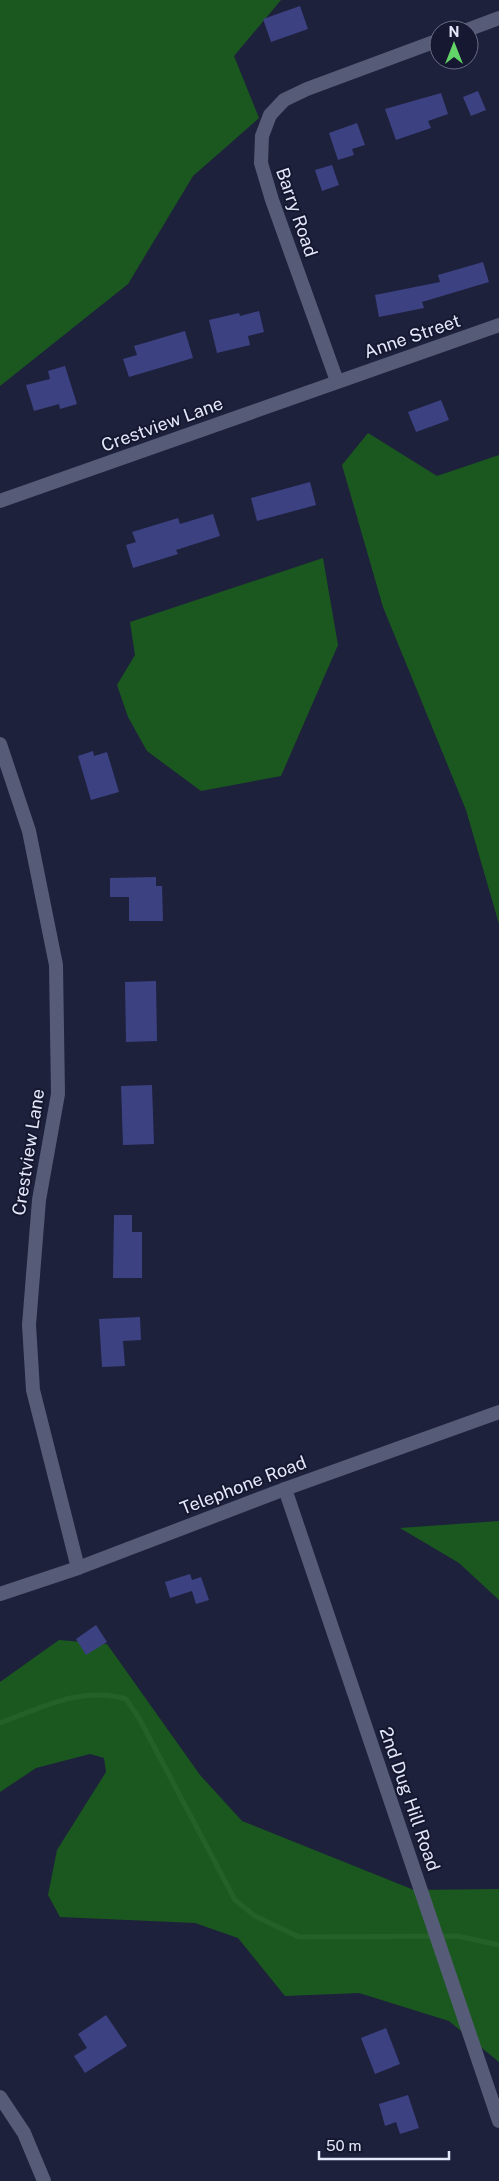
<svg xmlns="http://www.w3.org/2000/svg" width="499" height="2181" viewBox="0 0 499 2181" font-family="'Public Sans',sans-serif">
<rect width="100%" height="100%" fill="#1e213b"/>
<g fill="#1b581f">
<path d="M 0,0 L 281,0 L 234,56 L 259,118 L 193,176 L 128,284 L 0,386 Z"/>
<path d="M 368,433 L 437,476 L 499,455 L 499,924 L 466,810 L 383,607 L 342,465 Z"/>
<path d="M 323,558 L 338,645 L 281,776 L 201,791 L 147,751 L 128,717 L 117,685 L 135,655 L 130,622 Z"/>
<path d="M 499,1521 L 499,1600 L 459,1563 L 400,1528 Z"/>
<path d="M 59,1640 L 107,1644 L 200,1775 L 242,1821 L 414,1890 L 499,1889 L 499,2062 L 449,2021 L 359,1993 L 285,1996 L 238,1938 L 195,1923 L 60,1917 L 48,1895 L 57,1850 L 106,1772 L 104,1758 L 90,1754 L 36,1768 L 0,1792 L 0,1682 Z"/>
</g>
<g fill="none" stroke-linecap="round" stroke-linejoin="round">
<path stroke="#246128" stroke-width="5" d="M 0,1723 C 43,1707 81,1686 126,1699 L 139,1718 L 235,1900 L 255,1916 L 299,1937 L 457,1936 L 499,1945"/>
</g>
<g fill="#3c4182">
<path d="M 300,6 L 308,29 L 271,42 L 263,19 Z"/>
<path d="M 478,91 L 486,110 L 471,116 L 463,97 Z"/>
<path d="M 441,93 L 448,114 L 428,121 L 431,128 L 396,140 L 385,109 Z"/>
<path d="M 357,123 L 365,145 L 352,149 L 354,155 L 338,160 L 329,133 Z"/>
<path d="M 332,165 L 339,185 L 322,191 L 315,170 Z"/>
<path d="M 483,262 L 489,282 L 422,302 L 424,308 L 379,317 L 375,295 L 440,282 L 438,275 Z"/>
<path d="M 259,311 L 264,332 L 248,336 L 250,345 L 217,353 L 209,320 L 239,313 L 240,316 Z"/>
<path d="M 185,331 L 193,358 L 129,377 L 123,359 L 137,355 L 134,346 Z"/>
<path d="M 65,366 L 77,404 L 60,409 L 59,404 L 34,411 L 26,385 L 50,379 L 48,371 Z"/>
<path d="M 441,400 L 449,420 L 416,432 L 408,412 Z"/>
<path d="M 310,482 L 316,505 L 257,521 L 251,498 Z"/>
<path d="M 213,514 L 220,536 L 176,550 L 178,554 L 133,568 L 126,545 L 136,542 L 132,532 L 178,518 L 180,524 Z"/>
<path d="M 93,751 L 94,756 L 107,752 L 119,792 L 91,800 L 78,756 Z"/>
<path d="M 156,877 L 156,886 L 162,886 L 163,921 L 129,921 L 129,897 L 110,897 L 110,878 Z"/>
<path d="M 156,981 L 157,1041 L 126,1042 L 125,982 Z"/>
<path d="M 152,1085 L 154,1144 L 123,1145 L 121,1086 Z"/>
<path d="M 114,1215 L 132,1215 L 132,1232 L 142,1232 L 142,1278 L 113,1278 Z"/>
<path d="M 140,1317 L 141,1340 L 123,1341 L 125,1366 L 102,1367 L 99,1319 Z"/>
<path d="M 190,1574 L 192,1580 L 201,1577 L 209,1600 L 196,1604 L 192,1591 L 170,1598 L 165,1582 Z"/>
<path d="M 96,1625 L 107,1642 L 86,1655 L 76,1639 Z"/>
<path d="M 106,2015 L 127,2046 L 85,2073 L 74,2056 L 87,2048 L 78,2034 Z"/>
<path d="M 386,2028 L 400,2064 L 375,2074 L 361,2038 Z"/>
<path d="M 408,2095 L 419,2128 L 400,2134 L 396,2122 L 385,2126 L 379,2104 Z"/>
</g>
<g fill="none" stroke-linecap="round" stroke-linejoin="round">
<g stroke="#565b78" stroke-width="14">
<path d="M 467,30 L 499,18"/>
<path d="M 337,381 L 272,200 L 261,163 L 262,136 L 270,115 L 284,100 L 307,89 L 439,40"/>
<path d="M 0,501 L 499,325"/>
<path d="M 0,744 L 29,831 L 56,965 L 58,1094 L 39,1200 L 29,1325 L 33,1390 L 78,1568"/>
<path d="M 0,2097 L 24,2133 L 44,2181"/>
</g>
<g stroke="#565b78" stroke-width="14">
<path d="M 285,1489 L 499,2121"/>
<path d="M 0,1594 L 78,1568 L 285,1489 L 499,1412"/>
</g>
</g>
<g text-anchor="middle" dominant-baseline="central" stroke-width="4" stroke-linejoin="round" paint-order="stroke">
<g font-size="18" fill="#e5e8fa" stroke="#151830">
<text transform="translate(297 212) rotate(71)">Barry Road</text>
<text transform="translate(412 336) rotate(-19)">Anne Street</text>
<text transform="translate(162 424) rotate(-20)">Crestview Lane</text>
<text transform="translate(28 1152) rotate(-81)">Crestview Lane</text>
<text transform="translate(243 1485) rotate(-21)">Telephone Road</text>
<text transform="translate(410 1799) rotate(71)">2nd Dug Hill Road</text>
</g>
</g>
<g transform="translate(454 45)"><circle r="24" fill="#151830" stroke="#686b81"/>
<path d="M0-4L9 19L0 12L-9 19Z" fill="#63d468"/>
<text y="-8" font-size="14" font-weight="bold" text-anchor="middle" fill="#e5e8fa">N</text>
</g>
<path d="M319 2151v8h130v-8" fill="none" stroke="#e5e8fa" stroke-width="2.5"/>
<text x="326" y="2151" font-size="15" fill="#e5e8fa" stroke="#151830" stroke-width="4" paint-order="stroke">50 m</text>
</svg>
